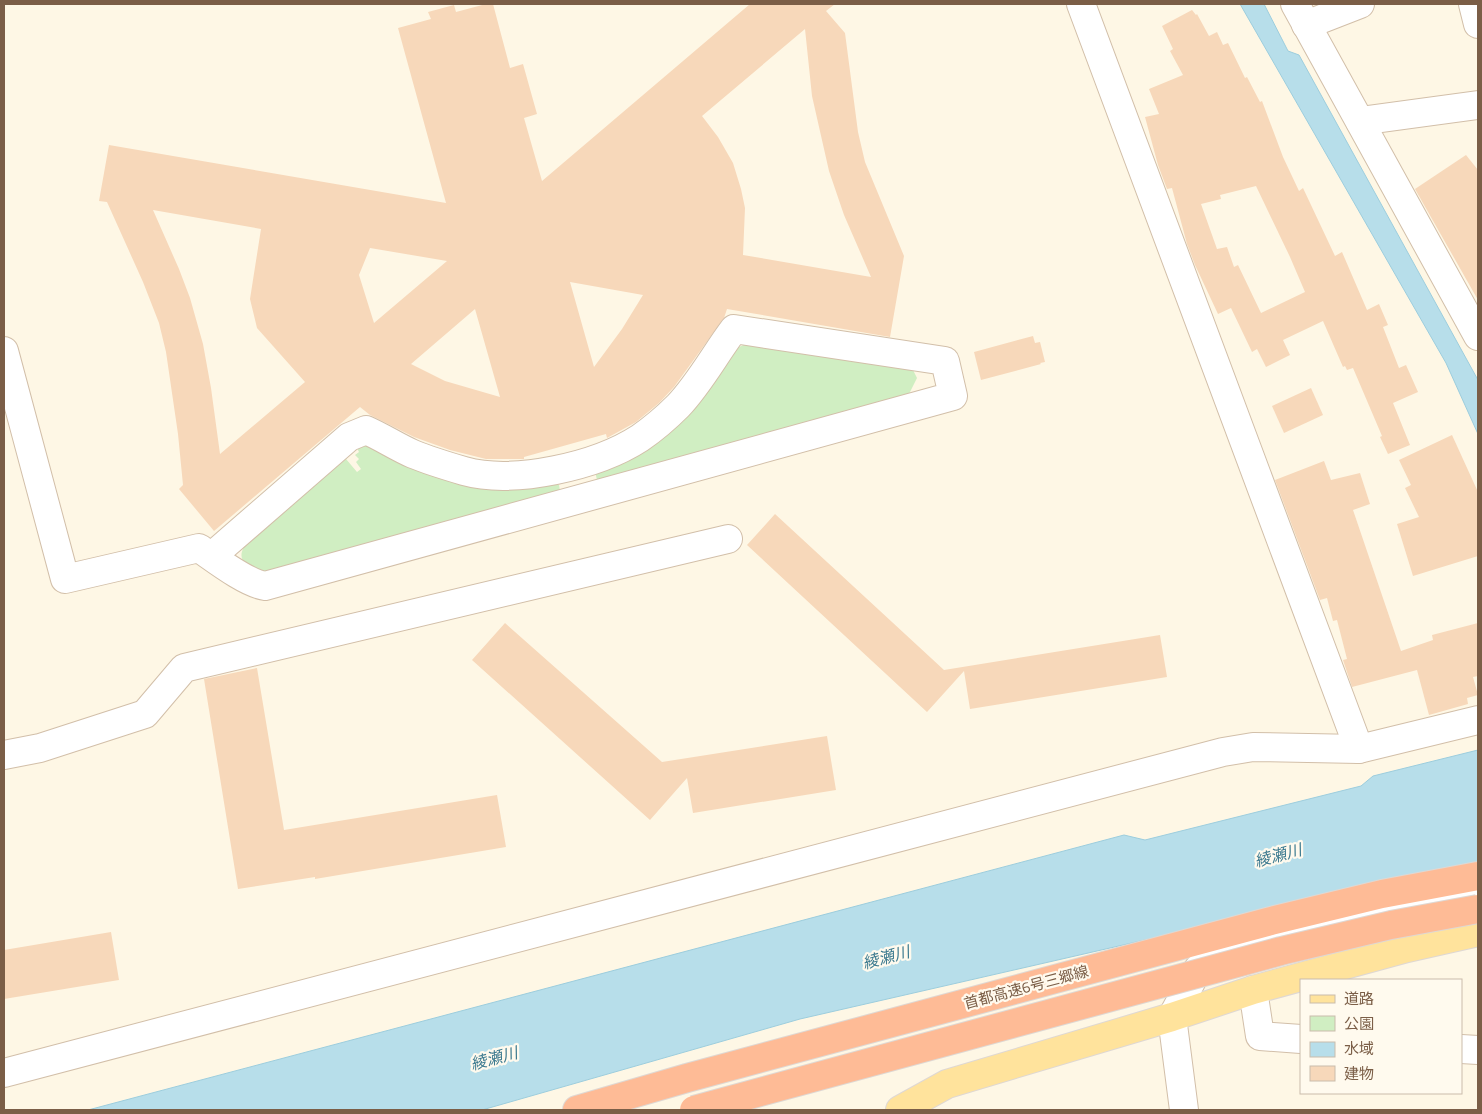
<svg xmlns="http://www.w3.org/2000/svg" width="1482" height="1114" viewBox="0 0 1482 1114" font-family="'Titillium Web','Noto Sans JP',sans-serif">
<rect width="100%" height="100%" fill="#fef7e5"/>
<g fill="#d0eec2">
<path d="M 749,343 L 913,370 L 917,378 L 906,400 L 597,480 L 595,471 L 731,350 Z"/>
<path d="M 364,443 L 555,483 L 559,485 L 560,491 L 264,576 C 242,562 232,559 253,535 L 346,459 L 357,472 L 361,469 L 356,462 L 359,459 L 355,455 L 359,452 L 357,448 Z"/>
</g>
<g fill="#b7deea" stroke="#9ccddd">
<path d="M 1240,4 L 1264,4 L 1288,51 L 1299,55 L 1478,380 L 1478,434 L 1446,363 Z"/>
<path d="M 1478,750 L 1478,866 L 1442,872 L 800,1019 L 482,1110 L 88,1110 L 1124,835 L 1145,840 L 1361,786 L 1373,776 Z"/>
</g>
<g fill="#f7d8ba" fill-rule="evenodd">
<path d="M 486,4 L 493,4 L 510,68 L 523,64 L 537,114 L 524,118 L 542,181 L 750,4 L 835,4 L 826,11 L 845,33 L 858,132 L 865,162 L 904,256 L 890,337 L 727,309 L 724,318 L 674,387 L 659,403 L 636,422 L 607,438 L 606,434 L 524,457 L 524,459 L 486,459 L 450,450 L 414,437 L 370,415 L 360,407 L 214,531 L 179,489 L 183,485 L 178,434 L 166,352 L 159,323 L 143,282 L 107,202 L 99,201 L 109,145 L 446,203 L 398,28 L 431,19 L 428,12 L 454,5 L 456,12 ZM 805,29 L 812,96 L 829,171 L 844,215 L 871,277 L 743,255 L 745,208 L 741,189 L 733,163 L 718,137 L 702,116 ZM 153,210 L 261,229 L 250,299 L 257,328 L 305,382 L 220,454 L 211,388 L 203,344 L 190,298 L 179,269 ZM 370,248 L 447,261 L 374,323 L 359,275 ZM 570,282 L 643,295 L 622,329 L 594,367 ZM 475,309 L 500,397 L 445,381 L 411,364 Z"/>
<path d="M 1192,10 L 1196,15 L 1197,14 L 1209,36 L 1217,32 L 1223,45 L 1228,43 L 1245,78 L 1247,77 L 1260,102 L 1262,101 L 1283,157 L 1299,191 L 1303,188 L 1335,256 L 1342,252 L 1367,310 L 1379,304 L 1388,325 L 1383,327 L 1399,368 L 1406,365 L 1418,392 L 1393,403 L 1410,445 L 1388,454 L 1380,437 L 1382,436 L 1353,368 L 1347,370 L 1345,366 L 1343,367 L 1323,321 L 1283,340 L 1290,355 L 1266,367 L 1257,349 L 1252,352 L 1231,308 L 1218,314 L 1195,265 L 1187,244 L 1172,188 L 1167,189 L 1158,165 L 1145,117 L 1159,114 L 1149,89 L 1183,75 L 1170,51 L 1173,49 L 1162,26 ZM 1256,186 L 1290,257 L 1305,292 L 1261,313 L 1238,265 L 1234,267 L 1227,247 L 1217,249 L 1201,204 L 1221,199 L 1220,195 Z"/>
<path d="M 1466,155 L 1478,170 L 1478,300 L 1415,189 Z"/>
<path d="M 1033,336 L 1035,343 L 1040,342 L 1045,362 L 1040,363 L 1041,364 L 981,380 L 974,352 Z"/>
<path d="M 1311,388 L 1323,415 L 1284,433 L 1272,406 Z"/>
<path d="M 1452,435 L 1478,492 L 1478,556 L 1413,576 L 1397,524 L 1419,517 L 1405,488 L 1411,485 L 1399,460 Z"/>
<path d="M 1324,461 L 1331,480 L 1360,473 L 1370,504 L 1353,510 L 1401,651 L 1433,640 L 1432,635 L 1478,623 L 1478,676 L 1473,677 L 1478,695 L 1467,698 L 1468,704 L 1429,715 L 1417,670 L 1352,687 L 1343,660 L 1347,659 L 1337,620 L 1333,621 L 1327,598 L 1320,600 L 1275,480 Z"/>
<path d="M 775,514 L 944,670 L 1160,635 L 1167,677 L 970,709 L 964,671 L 927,712 L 747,545 Z"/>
<path d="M 505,623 L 662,762 L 827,736 L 836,790 L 693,813 L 687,778 L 650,820 L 472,660 Z"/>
<path d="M 257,668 L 284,830 L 497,795 L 506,847 L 315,879 L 315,877 L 238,889 L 204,679 Z"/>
<path d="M 111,932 L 119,980 L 4,999 L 4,950 Z"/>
</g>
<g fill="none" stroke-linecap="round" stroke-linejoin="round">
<defs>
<g id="minor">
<path d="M 1081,4 L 1359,749"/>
<path d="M 1295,4 L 1478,336"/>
<path d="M 1473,4 L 1478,24"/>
<path d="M 1306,25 L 1360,4"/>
<path d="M 1360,121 L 1478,105"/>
<path d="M 4,351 L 65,579 L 199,548 C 215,559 246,583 265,586 L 953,396 L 945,361 L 734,329 C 715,354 700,383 678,406 C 667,417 653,429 640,438 C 597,466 514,485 464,471 C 447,466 430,461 413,454 C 397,447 382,437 366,430 L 349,437 L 212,556"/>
<path d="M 4,755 L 40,748 L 145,714 L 184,668 L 728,539"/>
<path d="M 1253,990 L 1260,1036 L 1301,1039"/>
<path d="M 1461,1049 L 1478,1050"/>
<path d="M 4,1073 L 1223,752 L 1253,747 L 1359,749 L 1478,720"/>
<path d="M 1184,1110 L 1172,1017 L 1198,969 L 1213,957 L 1240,945 L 1332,920 L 1432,897 L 1478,891"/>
</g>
<path id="major" d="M 900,1110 L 947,1084 L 1172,1017 L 1253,990 L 1407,948 L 1478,932"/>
<path id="highway" d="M 577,1110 L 687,1078 L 1271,921 L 1382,894 L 1478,876"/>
</defs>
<use href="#minor" stroke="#d2bfa9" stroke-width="30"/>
<use href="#major" stroke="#dfd8d3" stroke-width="30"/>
<use href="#highway" stroke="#dfd8d3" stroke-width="30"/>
<use href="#minor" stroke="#fff" stroke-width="28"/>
<use href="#major" stroke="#ffe39c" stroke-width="28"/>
<use href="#highway" stroke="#febb96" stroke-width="28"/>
<defs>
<path id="highway-bridge" d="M 694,1110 L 1281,951 L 1391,925 L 1478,909"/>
</defs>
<use href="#highway-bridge" stroke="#dfd8d3" stroke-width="30" stroke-linecap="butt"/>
<use href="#highway-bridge" stroke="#febb96" stroke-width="28"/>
</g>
<g text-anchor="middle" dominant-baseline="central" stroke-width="4.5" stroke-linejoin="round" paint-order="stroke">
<g font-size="15" fill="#7b5e47" stroke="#fffaee">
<text transform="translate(1026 987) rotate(-15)">首都高速6号三郷線</text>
</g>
<g font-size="16" font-style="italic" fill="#3e7b90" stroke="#fffaee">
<text transform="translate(1278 855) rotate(-15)">綾瀬川</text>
<text transform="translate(886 957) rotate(-15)">綾瀬川</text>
<text transform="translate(494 1058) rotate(-15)">綾瀬川</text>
</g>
</g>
<rect width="1482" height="1114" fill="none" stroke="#7b5e47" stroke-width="10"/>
<rect x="1300" y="979" width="162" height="115" fill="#fffaee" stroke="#cabcab"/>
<rect x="1310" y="995" width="25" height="8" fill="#ffe39c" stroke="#cabcab"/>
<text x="1344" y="1004" font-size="15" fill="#7b5e47">道路</text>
<rect x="1310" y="1016" width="25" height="15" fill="#d0eec2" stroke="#cabcab"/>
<text x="1344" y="1029" font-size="15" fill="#7b5e47">公園</text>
<rect x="1310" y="1042" width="25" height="15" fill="#b7deea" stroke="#cabcab"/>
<text x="1344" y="1054" font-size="15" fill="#7b5e47">水域</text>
<rect x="1310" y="1066" width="25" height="15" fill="#f7d8ba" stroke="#cabcab"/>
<text x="1344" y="1079" font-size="15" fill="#7b5e47">建物</text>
</svg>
